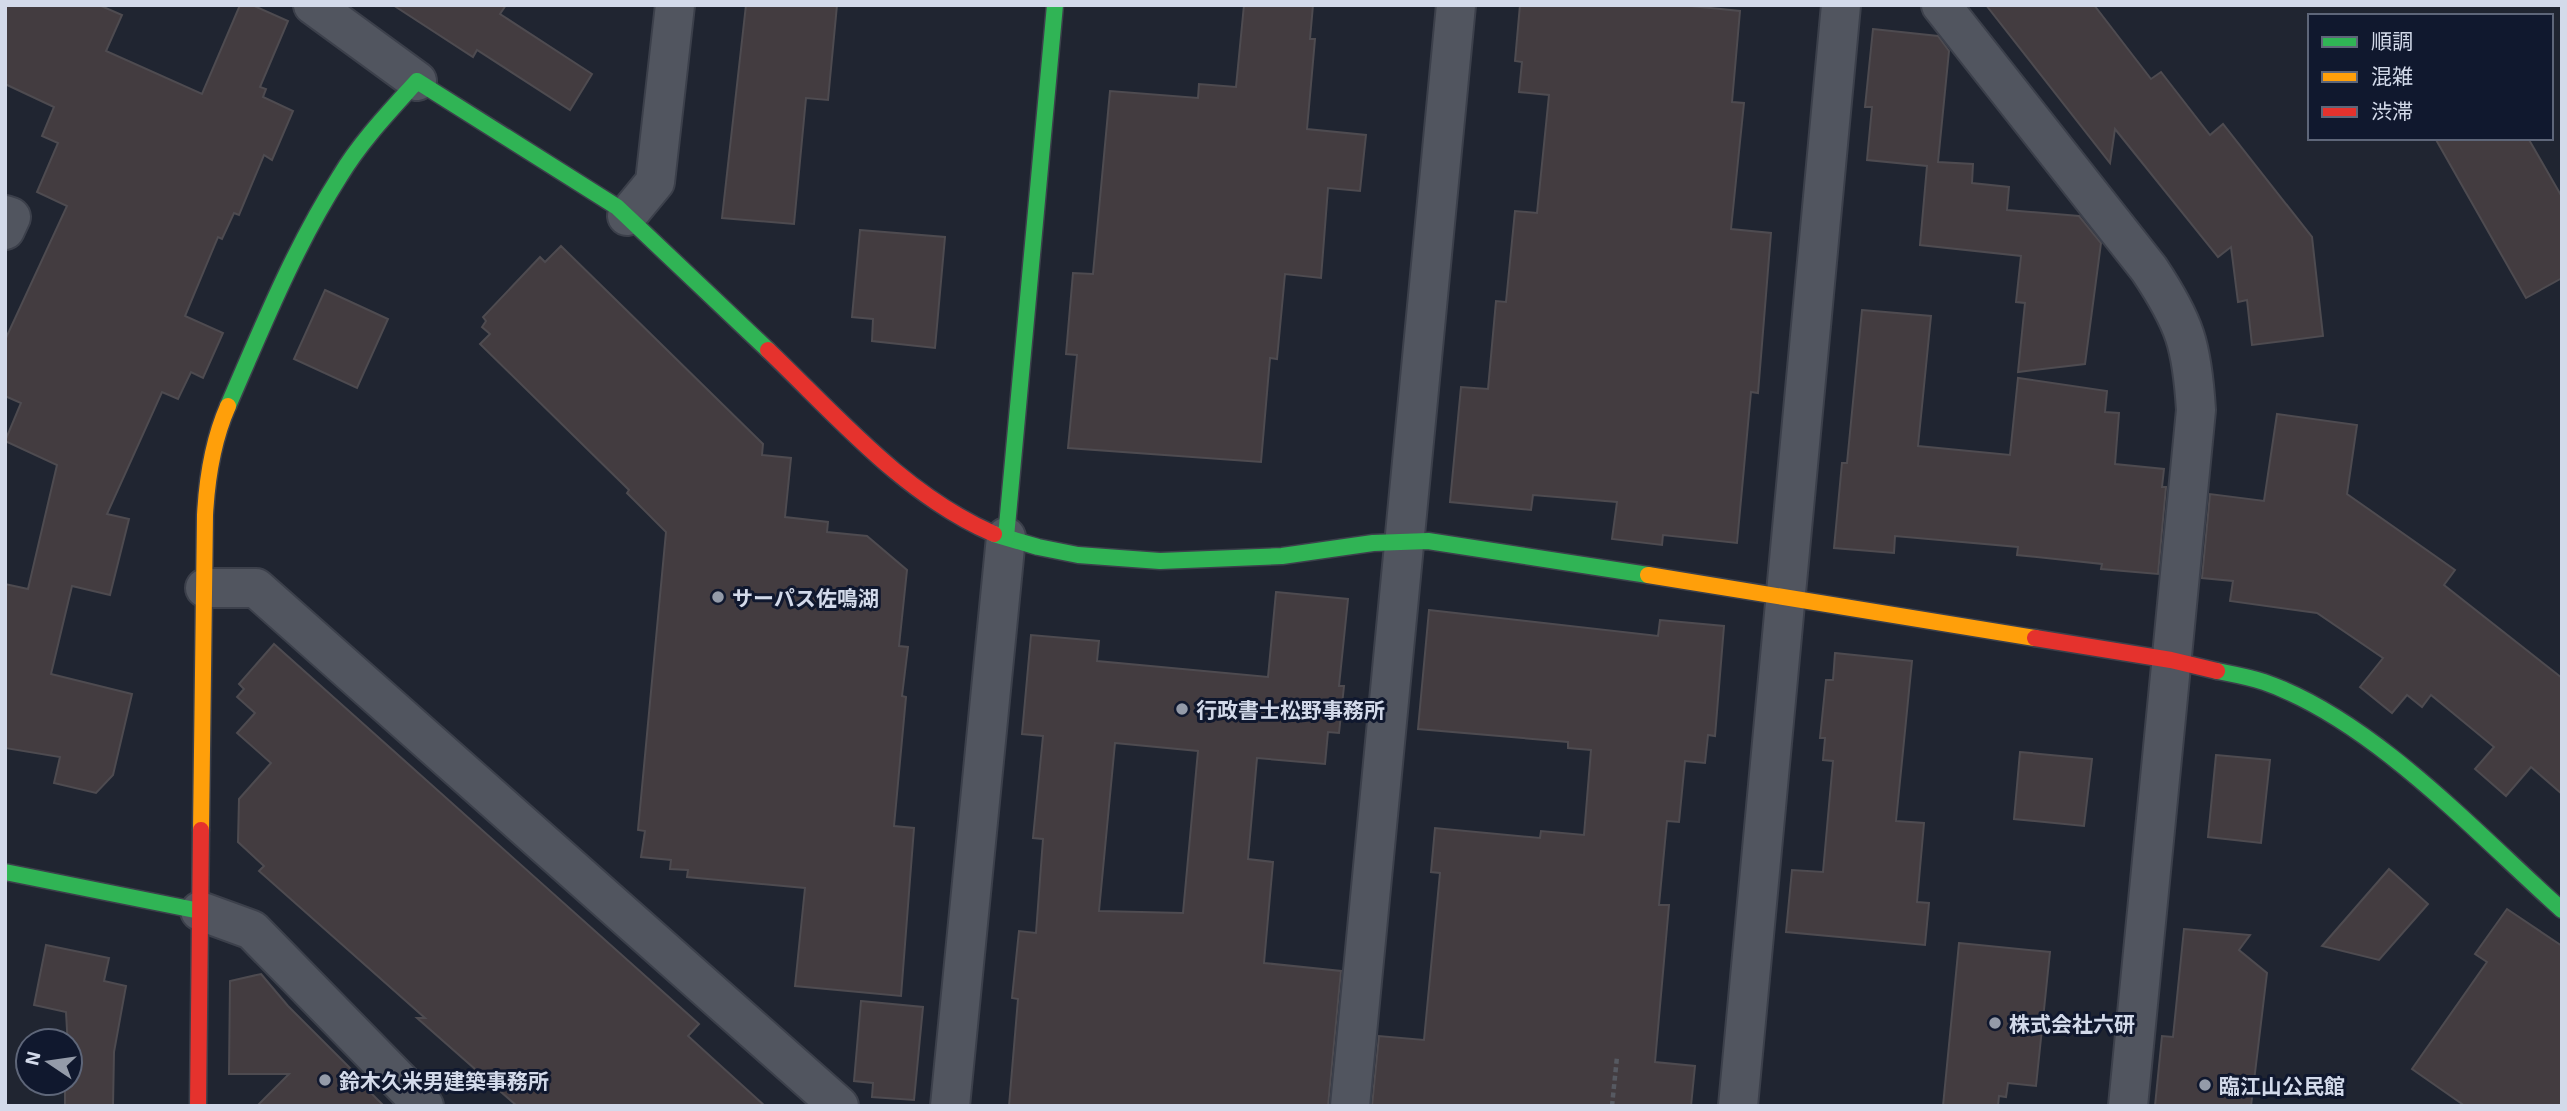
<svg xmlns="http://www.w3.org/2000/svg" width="2567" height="1111" viewBox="0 0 2567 1111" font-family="'Exo 2','Noto Sans JP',sans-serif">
<rect width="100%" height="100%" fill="#202531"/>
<g fill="#433c40" stroke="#4e4b50" stroke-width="2" fill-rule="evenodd">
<path d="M 5,5 L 99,5 L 122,15 L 106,51 L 202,94 L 240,5 L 252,5 L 288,21 L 260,87 L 266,89 L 263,97 L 293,111 L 272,160 L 264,155 L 239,215 L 234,213 L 222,239 L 218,237 L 185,316 L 223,333 L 203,378 L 191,372 L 178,399 L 162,392 L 107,514 L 129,519 L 110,595 L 72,586 L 51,674 L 132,694 L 113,775 L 96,793 L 54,783 L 60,757 L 5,748 L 5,584 L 28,589 L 57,465 L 5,441 L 21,403 L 5,396 L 5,340 L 67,206 L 37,192 L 58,143 L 42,136 L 54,107 L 5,84 Z"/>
<path d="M 393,5 L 506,5 L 500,14 L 592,74 L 570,110 L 477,50 L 473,57 Z"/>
<path d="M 746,5 L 837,5 L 828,100 L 806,98 L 794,224 L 722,218 Z"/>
<path d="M 1244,5 L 1313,5 L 1310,39 L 1315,39 L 1307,129 L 1366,135 L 1360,191 L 1328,188 L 1321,278 L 1285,274 L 1277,359 L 1270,358 L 1261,462 L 1068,448 L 1077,355 L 1066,354 L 1073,273 L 1093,274 L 1110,91 L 1198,98 L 1199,84 L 1236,87 Z"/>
<path d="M 1520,5 L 1681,5 L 1740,11 L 1732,102 L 1744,103 L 1731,229 L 1771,233 L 1758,393 L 1751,392 L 1737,543 L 1663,535 L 1662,545 L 1612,539 L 1617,502 L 1533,495 L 1531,510 L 1450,502 L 1461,387 L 1488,389 L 1496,301 L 1506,302 L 1515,211 L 1537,213 L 1549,95 L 1519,92 L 1522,62 L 1515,61 Z"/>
<path d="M 1986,5 L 2094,5 L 2151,79 L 2161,72 L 2210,135 L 2223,124 L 2312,237 L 2323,336 L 2252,345 L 2247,300 L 2238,302 L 2231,247 L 2218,257 L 2115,129 L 2110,163 Z"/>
<path d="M 1873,29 L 1938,36 L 1949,51 L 1938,162 L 1973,164 L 1972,183 L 2009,187 L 2007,210 L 2079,216 L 2101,243 L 2085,364 L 2018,372 L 2025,303 L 2016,302 L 2021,256 L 1920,245 L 1927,166 L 1867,160 L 1872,107 L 1865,107 Z"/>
<path d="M 2435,138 L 2528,138 L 2562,197 L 2562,278 L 2526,298 Z"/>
<path d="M 860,230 L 945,237 L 935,348 L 872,341 L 873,319 L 852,317 Z"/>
<path d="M 561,246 L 763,444 L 762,455 L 791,458 L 785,517 L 828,522 L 827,532 L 867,536 L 907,570 L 899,646 L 908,647 L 902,696 L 906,697 L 894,826 L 914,828 L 901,996 L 795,986 L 805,888 L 687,877 L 688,870 L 670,869 L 671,860 L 641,857 L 645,831 L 638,830 L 666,532 L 627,493 L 629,490 L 480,344 L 490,334 L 482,327 L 486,321 L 483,317 L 540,257 L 545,262 Z"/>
<path d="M 325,290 L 388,319 L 357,388 L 294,359 Z"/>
<path d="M 1862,310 L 1931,316 L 1918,446 L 2010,455 L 2018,378 L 2107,391 L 2105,412 L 2119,413 L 2115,464 L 2164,469 L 2162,487 L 2166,487 L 2158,574 L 2101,569 L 2102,564 L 2017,555 L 2018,547 L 1895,536 L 1894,553 L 1834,548 L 1842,463 L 1847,463 Z"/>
<path d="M 2277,414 L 2357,425 L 2347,494 L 2455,570 L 2444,585 L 2562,678 L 2562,794 L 2531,767 L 2506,796 L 2475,769 L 2494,747 L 2431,695 L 2422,707 L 2407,695 L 2392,713 L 2360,687 L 2383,658 L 2317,613 L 2230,601 L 2233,581 L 2202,578 L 2210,494 L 2264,501 Z"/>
<path d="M 1276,592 L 1348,599 L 1339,686 L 1344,686 L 1339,733 L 1328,732 L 1325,764 L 1257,758 L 1248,859 L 1273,862 L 1264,963 L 1341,971 L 1328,1106 L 1009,1106 L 1018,999 L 1012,998 L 1019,931 L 1036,933 L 1043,839 L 1033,838 L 1043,736 L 1022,734 L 1031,635 L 1099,641 L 1097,661 L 1268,677 ZM 1115,743 L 1198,751 L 1183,913 L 1099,911 Z"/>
<path d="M 1429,610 L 1658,636 L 1660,620 L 1724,626 L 1715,736 L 1708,735 L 1705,763 L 1685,761 L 1679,822 L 1667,821 L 1659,905 L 1669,905 L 1655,1062 L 1695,1066 L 1691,1106 L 1372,1106 L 1379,1036 L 1424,1040 L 1440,873 L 1431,872 L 1435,828 L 1540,838 L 1541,831 L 1584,835 L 1591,750 L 1568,748 L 1568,742 L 1418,729 Z"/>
<path d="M 274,644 L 699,1024 L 688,1036 L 765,1106 L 517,1106 L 417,1018 L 425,1018 L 259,871 L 264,866 L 238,842 L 239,799 L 271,763 L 237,733 L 255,713 L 237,697 L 244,689 L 239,684 Z"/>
<path d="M 1835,653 L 1912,661 L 1896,821 L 1924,823 L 1917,902 L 1929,903 L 1925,945 L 1786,932 L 1792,870 L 1823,872 L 1833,761 L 1823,760 L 1825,738 L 1820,738 L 1826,680 L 1833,680 Z"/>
<path d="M 2020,752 L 2092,759 L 2084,826 L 2014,819 Z"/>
<path d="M 2216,755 L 2270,760 L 2261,843 L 2208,837 Z"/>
<path d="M 2389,869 L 2428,904 L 2379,960 L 2322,946 Z"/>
<path d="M 2507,909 L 2562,946 L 2562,1106 L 2465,1106 L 2412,1069 L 2487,962 L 2475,954 Z"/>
<path d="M 2184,929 L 2250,935 L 2239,950 L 2267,973 L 2251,1106 L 2155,1106 L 2162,1036 L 2173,1037 Z"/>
<path d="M 1959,943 L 2050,952 L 2036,1086 L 2008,1083 L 2006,1097 L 1999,1096 L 1998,1106 L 1943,1106 Z"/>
<path d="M 46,945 L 109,958 L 104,981 L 126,986 L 114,1052 L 113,1106 L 65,1106 L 65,1083 L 70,1083 L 66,1012 L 34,1005 Z"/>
<path d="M 261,974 L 288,1006 L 364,1082 L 362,1084 L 384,1106 L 257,1106 L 289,1074 L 229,1074 L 230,981 Z"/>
<path d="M 861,1001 L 923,1007 L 914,1100 L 872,1097 L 873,1083 L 854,1081 Z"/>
</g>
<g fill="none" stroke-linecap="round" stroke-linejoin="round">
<defs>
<g id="street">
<path d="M 313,5 L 417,81"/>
<path d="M 1941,5 L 2149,269 C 2185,323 2192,345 2196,410 L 2128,1106"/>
<path d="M 5,215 L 11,217 L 5,230"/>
<path d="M 627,216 L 655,182 L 675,5"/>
<path d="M 205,588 L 256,588 L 839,1106"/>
<path d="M 200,911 L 252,930 L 424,1106"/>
<path d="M 950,1106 L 1006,537"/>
<path d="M 1350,1106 L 1456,5"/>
<path d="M 1738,1106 L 1841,5"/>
</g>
<g id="fast">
<path d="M 228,406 C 262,328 294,248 340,176 C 361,141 390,111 417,81 L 617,207 L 768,350"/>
<path d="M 994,534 L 1038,547 L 1078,555 L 1160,561 L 1282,556 L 1373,543 L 1428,541 L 1648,575"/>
<path d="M 1006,537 L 1055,5"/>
<path d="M 2217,671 C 2232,674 2249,677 2264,682 C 2373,720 2476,833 2562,910"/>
<path d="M 5,872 L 200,911"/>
</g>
<g id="slow">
<path d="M 1648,575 L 2035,638"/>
<path d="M 201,830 L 205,515 C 207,478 213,440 228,406"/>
</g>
<g id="jam">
<path d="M 768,350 C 838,417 904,495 994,534"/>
<path d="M 2035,638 L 2171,660 L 2217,671"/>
<path d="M 198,1106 L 201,830"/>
</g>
</defs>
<use href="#street" stroke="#3c404b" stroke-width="42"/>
<use href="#fast" stroke="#3c404b" stroke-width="19"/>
<use href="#slow" stroke="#3c404b" stroke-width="19"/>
<use href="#jam" stroke="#3c404b" stroke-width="19"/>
<path stroke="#565961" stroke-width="4.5" stroke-dasharray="5 3.5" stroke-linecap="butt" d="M 1612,1106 L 1617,1057"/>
<use href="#street" stroke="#51555f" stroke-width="38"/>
<use href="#fast" stroke="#30b455" stroke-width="16"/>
<use href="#slow" stroke="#ff9f0a" stroke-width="16"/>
<use href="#jam" stroke="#e5322d" stroke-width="16"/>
</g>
<g fill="#949ba9" stroke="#10182e" stroke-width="2.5">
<circle cx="718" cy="597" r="7"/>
<circle cx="1182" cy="709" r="7"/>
<circle cx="1995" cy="1023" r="7"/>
<circle cx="325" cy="1080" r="7"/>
<circle cx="2205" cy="1085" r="7"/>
</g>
<g text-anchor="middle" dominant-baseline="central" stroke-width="6" stroke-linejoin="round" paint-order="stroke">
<g font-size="21" font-weight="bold" fill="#d3daea" stroke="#10182e" text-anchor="start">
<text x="732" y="597">サーパス佐鳴湖</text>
<text x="1196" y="709">行政書士松野事務所</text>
<text x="2009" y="1023">株式会社六研</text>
<text x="339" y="1080">鈴木久米男建築事務所</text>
<text x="2219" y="1085">臨江山公民館</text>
</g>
</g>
<rect width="2567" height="1111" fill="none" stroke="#d3daea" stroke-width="14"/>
<rect x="2308" y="14" width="245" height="126" fill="#10182e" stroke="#5e6679" stroke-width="2"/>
<rect x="2322" y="37" width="35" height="10" fill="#30b455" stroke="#5e6679" stroke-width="2"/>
<text x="2371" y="49" font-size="21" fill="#d3daea">順調</text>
<rect x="2322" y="72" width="35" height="10" fill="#ff9f0a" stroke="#5e6679" stroke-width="2"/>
<text x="2371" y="84" font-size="21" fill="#d3daea">混雑</text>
<rect x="2322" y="107" width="35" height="10" fill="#e5322d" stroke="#5e6679" stroke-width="2"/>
<text x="2371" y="119" font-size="21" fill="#d3daea">渋滞</text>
<g transform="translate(49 1062) rotate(283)"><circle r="33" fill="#10182e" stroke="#5e6679" stroke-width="2"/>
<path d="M0-5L12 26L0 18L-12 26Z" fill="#949ba9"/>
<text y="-10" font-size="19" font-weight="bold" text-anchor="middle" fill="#d3daea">N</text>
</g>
</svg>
